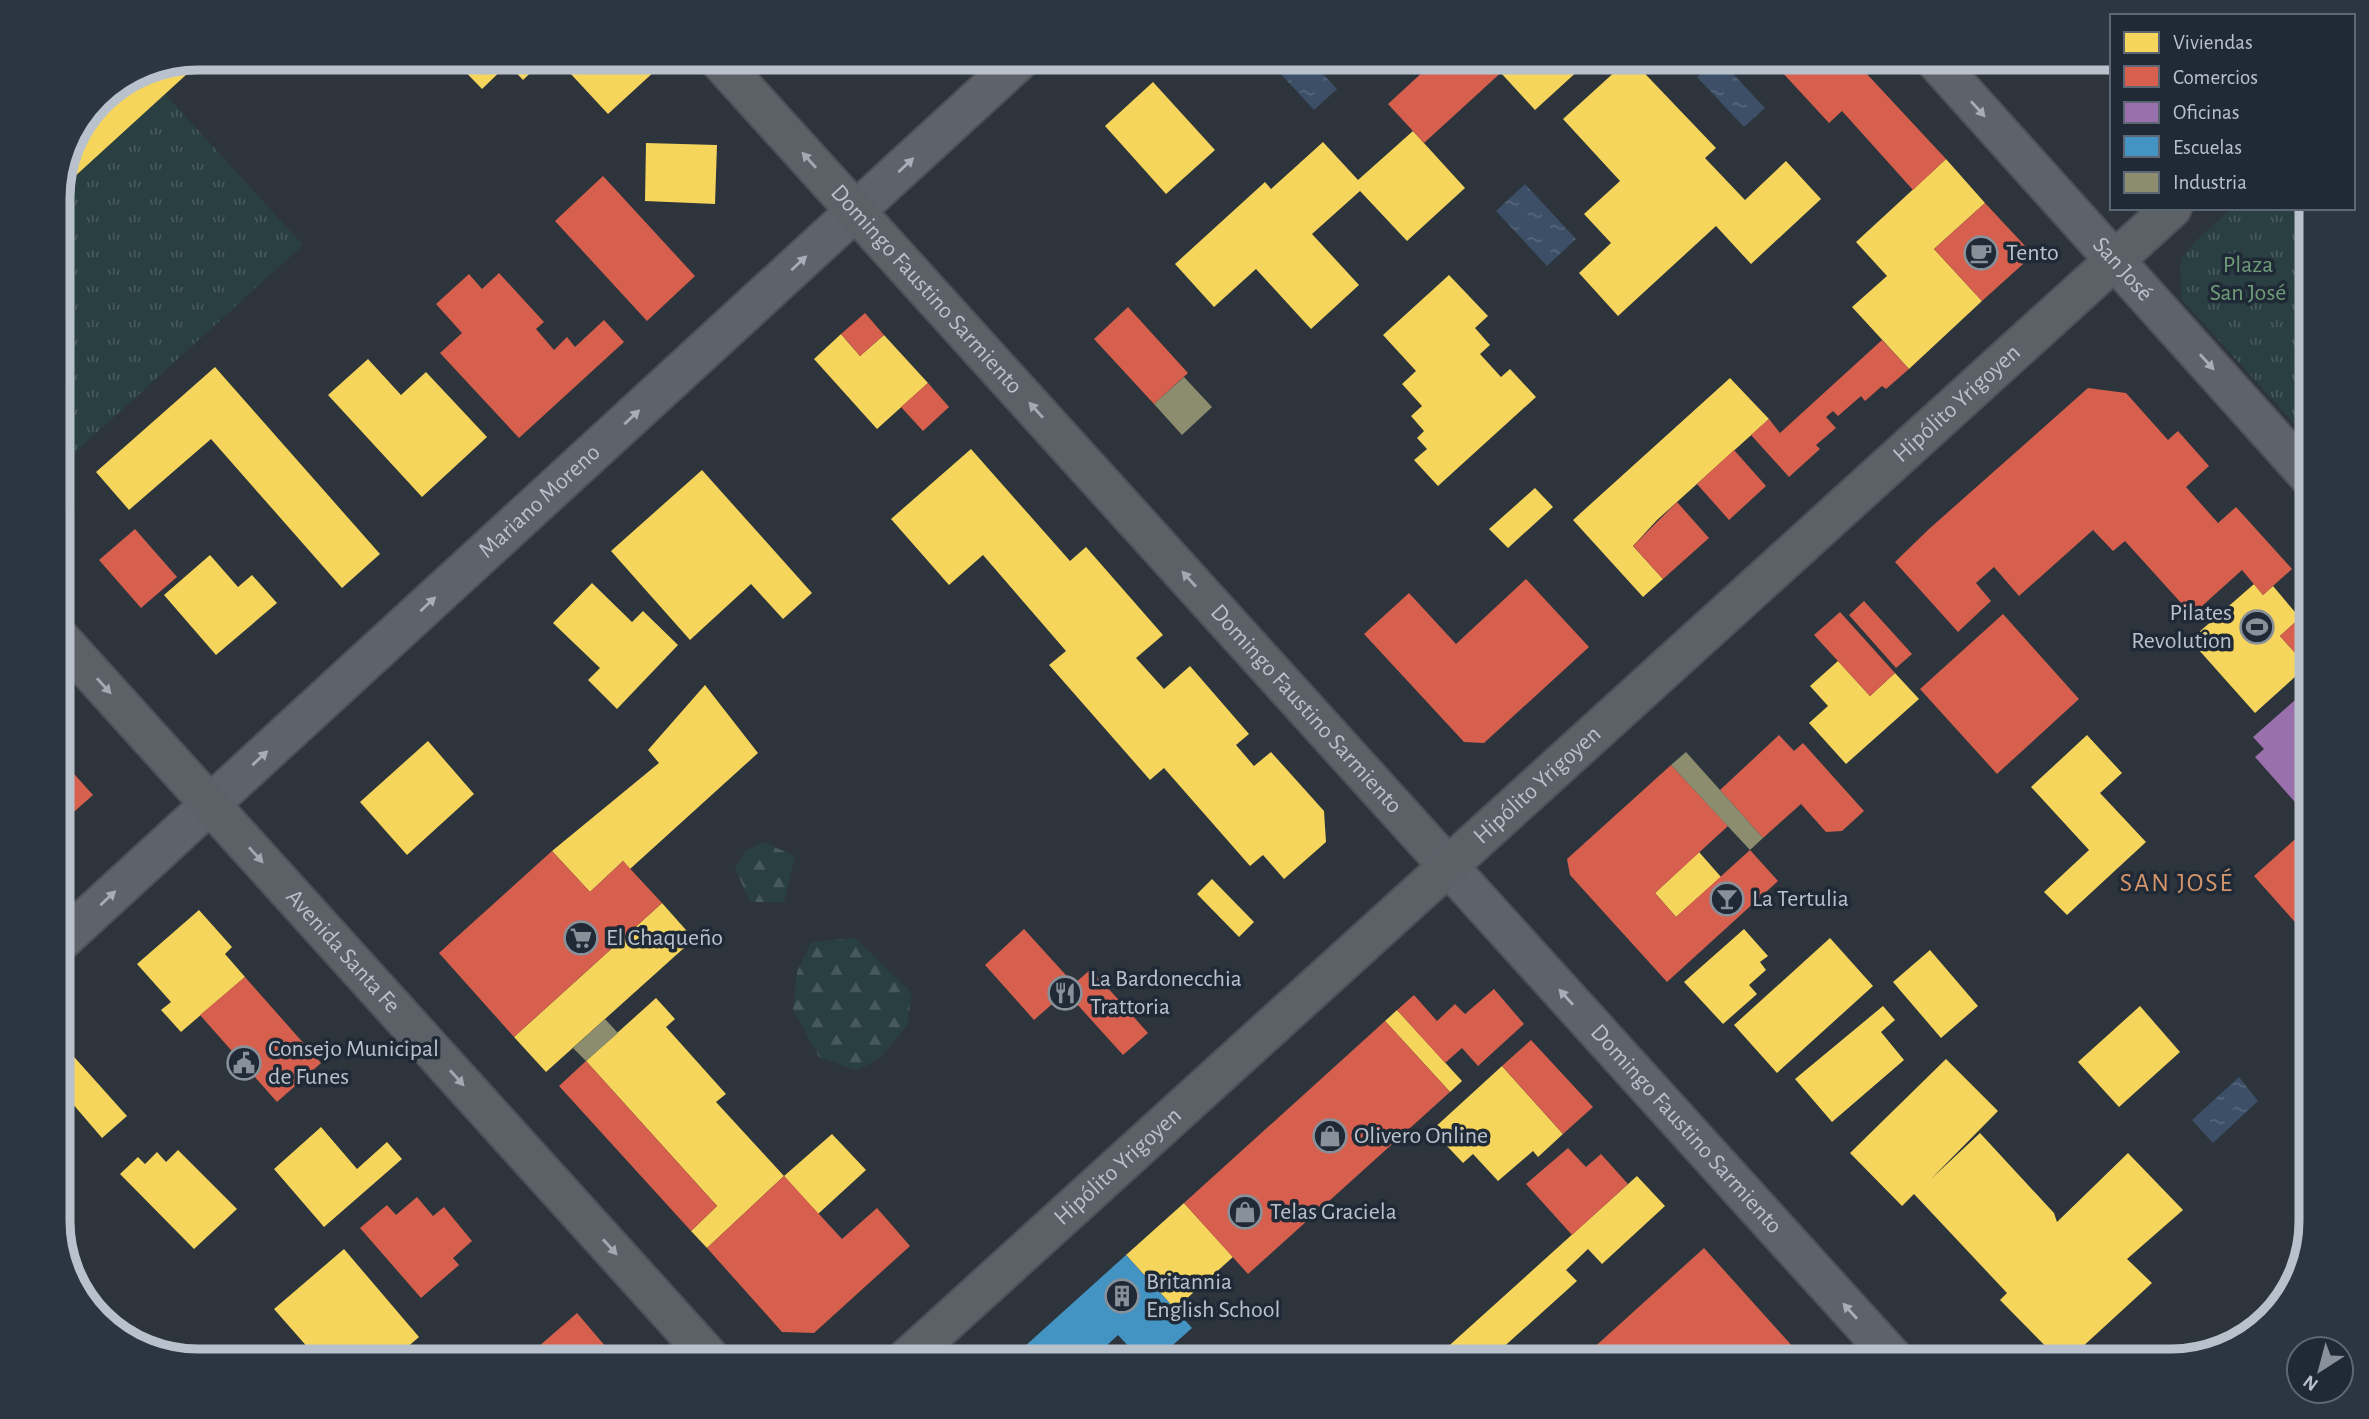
<svg xmlns="http://www.w3.org/2000/svg" width="2369" height="1419" viewBox="0 0 2369 1419" font-family="'Alegreya Sans',sans-serif">
<defs>
<pattern id="grass-tufts" width="24" height="20" patternUnits="userSpaceOnUse" patternTransform="scale(1.75)"><rect width="24" height="20" fill="#2a3f42"/><path d="M3 7l-1-3M5 7V3M7 7l1-3M15 17l-1-3M17 17v-4M19 17l1-3" fill="none" stroke="#47595c"/></pattern>
<pattern id="forest-firs" width="22" height="20" patternUnits="userSpaceOnUse" patternTransform="scale(1.75)"><rect width="22" height="20" fill="#2a3f42"/><path d="M5 1l3.5 6h-7zM16 11l3.5 6h-7z" fill="#47595c"/></pattern>
<pattern id="water-ripples" width="26" height="14" patternUnits="userSpaceOnUse" patternTransform="scale(1.75)"><rect width="26" height="14" fill="#3c4f67"/><path d="M2 4q2-2 4 0t4 0M15 11q2-2 4 0t4 0" fill="none" stroke="#56677c"/></pattern>
</defs>
<rect width="100%" height="100%" fill="#2d343c"/>
<g fill="url(#grass-tufts)">
<path d="M 165,94 L 303,245 L 58,468 L 59,187 L 61,189 Z"/>
<path d="M 2232,208 L 2311,208 L 2311,442 L 2182,300 L 2180,268 L 2182,258 L 2196,241 Z"/>
</g>
<g fill="url(#forest-firs)">
<path d="M 763,842 L 795,856 L 784,902 L 750,902 L 735,868 L 747,850 Z"/>
<path d="M 855,938 L 912,993 L 907,1025 L 882,1056 L 857,1071 L 819,1057 L 793,1009 L 797,972 L 811,942 Z"/>
</g>
<g fill="url(#water-ripples)">
<path d="M 235,58 L 262,58 L 248,72 Z"/>
<path d="M 1266,58 L 1308,58 L 1337,89 L 1314,110 Z"/>
<path d="M 1718,58 L 1765,108 L 1744,127 L 1697,77 Z"/>
<path d="M 1525,184 L 1576,239 L 1547,266 L 1496,211 Z"/>
<path d="M 2239,1077 L 2258,1101 L 2213,1143 L 2192,1120 Z"/>
</g>
<g fill="#f6d55c">
<path d="M 452,58 L 546,58 L 523,80 L 508,64 L 482,89 Z"/>
<path d="M 556,58 L 645,58 L 656,70 L 608,114 Z"/>
<path d="M 839,58 L 859,58 L 848,68 Z"/>
<path d="M 1517,58 L 1592,58 L 1535,110 L 1501,73 Z"/>
<path d="M 1630,58 L 1716,148 L 1705,158 L 1745,200 L 1786,161 L 1821,199 L 1751,264 L 1716,226 L 1618,316 L 1579,273 L 1611,243 L 1584,214 L 1620,181 L 1563,119 Z"/>
<path d="M 176,62 L 187,74 L 61,189 L 59,187 L 69,144 L 99,99 L 145,68 Z"/>
<path d="M 1153,82 L 1215,150 L 1166,194 L 1105,126 Z"/>
<path d="M 1413,131 L 1465,188 L 1407,241 L 1360,191 L 1312,234 L 1359,285 L 1311,329 L 1256,269 L 1214,307 L 1175,264 L 1265,182 L 1271,189 L 1323,142 L 1358,180 Z"/>
<path d="M 646,143 L 717,145 L 715,204 L 645,201 Z"/>
<path d="M 1946,159 L 1985,203 L 1934,249 L 1982,301 L 1909,369 L 1852,307 L 1887,276 L 1856,242 Z"/>
<path d="M 1449,275 L 1488,316 L 1475,328 L 1490,345 L 1480,354 L 1501,377 L 1510,369 L 1536,397 L 1438,486 L 1414,460 L 1427,449 L 1417,438 L 1424,431 L 1411,416 L 1422,406 L 1402,384 L 1416,371 L 1383,335 Z"/>
<path d="M 841,334 L 860,356 L 884,335 L 928,383 L 877,429 L 814,359 Z"/>
<path d="M 368,359 L 401,395 L 426,372 L 487,437 L 422,497 L 328,395 Z"/>
<path d="M 215,367 L 380,554 L 342,588 L 211,439 L 129,510 L 96,472 Z"/>
<path d="M 1730,378 L 1769,419 L 1657,520 L 1633,546 L 1663,579 L 1643,597 L 1573,520 Z"/>
<path d="M 971,449 L 1070,561 L 1086,547 L 1163,635 L 1136,658 L 1164,689 L 1190,666 L 1249,734 L 1236,745 L 1254,766 L 1271,752 L 1324,811 L 1326,842 L 1284,879 L 1263,855 L 1250,866 L 1164,768 L 1150,780 L 1049,665 L 1066,651 L 983,555 L 949,585 L 891,519 Z"/>
<path d="M 702,470 L 812,593 L 783,619 L 751,584 L 690,640 L 611,551 Z"/>
<path d="M 1535,488 L 1553,507 L 1508,548 L 1489,529 Z"/>
<path d="M 210,555 L 238,587 L 252,575 L 277,603 L 216,655 L 164,595 Z"/>
<path d="M 592,583 L 632,622 L 643,611 L 678,645 L 617,709 L 588,680 L 600,668 L 553,623 Z"/>
<path d="M 2254,584 L 2263,595 L 2273,586 L 2300,618 L 2280,636 L 2307,666 L 2255,713 L 2190,640 Z"/>
<path d="M 1838,661 L 1870,696 L 1895,673 L 1919,699 L 1846,764 L 1809,723 L 1828,706 L 1810,686 Z"/>
<path d="M 705,685 L 758,753 L 630,869 L 623,861 L 590,892 L 552,851 L 659,763 L 648,750 Z"/>
<path d="M 2087,735 L 2122,773 L 2100,793 L 2146,842 L 2067,915 L 2044,892 L 2089,850 L 2031,787 Z"/>
<path d="M 428,741 L 474,794 L 407,855 L 360,802 Z"/>
<path d="M 1699,852 L 1721,877 L 1676,917 L 1655,893 Z"/>
<path d="M 1212,879 L 1254,922 L 1239,937 L 1197,894 Z"/>
<path d="M 662,903 L 694,939 L 546,1072 L 514,1037 Z"/>
<path d="M 199,910 L 232,947 L 225,954 L 245,977 L 181,1032 L 161,1010 L 171,1002 L 137,964 Z"/>
<path d="M 1744,929 L 1768,956 L 1760,962 L 1766,970 L 1749,985 L 1757,994 L 1723,1024 L 1684,982 Z"/>
<path d="M 1830,938 L 1873,986 L 1777,1073 L 1734,1025 Z"/>
<path d="M 1930,950 L 1978,1006 L 1941,1038 L 1893,982 Z"/>
<path d="M 656,998 L 675,1019 L 666,1027 L 726,1094 L 716,1102 L 784,1176 L 832,1134 L 866,1170 L 818,1214 L 784,1176 L 707,1248 L 691,1231 L 717,1206 L 586,1061 Z"/>
<path d="M 1883,1006 L 1895,1020 L 1881,1032 L 1904,1060 L 1832,1122 L 1795,1079 Z"/>
<path d="M 2140,1006 L 2180,1052 L 2119,1107 L 2078,1062 Z"/>
<path d="M 1397,1010 L 1462,1081 L 1450,1092 L 1385,1021 Z"/>
<path d="M 58,1039 L 127,1116 L 102,1138 L 72,1103 L 58,1115 Z"/>
<path d="M 1946,1059 L 1998,1111 L 1931,1179 L 1980,1133 L 2054,1213 L 2057,1222 L 2128,1153 L 2183,1210 L 2127,1259 L 2152,1283 L 2067,1361 L 2060,1361 L 2000,1300 L 2007,1293 L 1914,1194 L 1902,1206 L 1850,1153 Z"/>
<path d="M 1502,1066 L 1563,1134 L 1538,1157 L 1533,1151 L 1498,1181 L 1473,1154 L 1463,1163 L 1432,1130 Z"/>
<path d="M 58,1127 L 74,1145 L 58,1160 Z"/>
<path d="M 321,1127 L 357,1169 L 387,1142 L 402,1159 L 324,1227 L 274,1169 Z"/>
<path d="M 178,1150 L 237,1209 L 194,1249 L 120,1174 L 138,1157 L 145,1164 L 157,1152 L 166,1162 Z"/>
<path d="M 1637,1176 L 1665,1206 L 1602,1264 L 1588,1249 L 1566,1270 L 1577,1281 L 1488,1361 L 1432,1361 Z"/>
<path d="M 1184,1203 L 1233,1257 L 1175,1309 L 1126,1255 Z"/>
<path d="M 344,1249 L 419,1337 L 391,1361 L 313,1361 L 317,1358 L 274,1309 Z"/>
<path d="M 1524,1354 L 1531,1361 L 1516,1361 Z"/>
</g>
<g fill="#d6604d">
<path d="M 1438,58 L 1517,58 L 1424,143 L 1388,104 Z"/>
<path d="M 1769,58 L 1852,58 L 1946,159 L 1913,190 L 1842,111 L 1829,123 Z"/>
<path d="M 603,176 L 695,276 L 647,321 L 555,221 Z"/>
<path d="M 1985,203 L 2026,247 L 2023,264 L 1982,301 L 1934,249 Z"/>
<path d="M 499,273 L 544,322 L 536,329 L 554,350 L 567,337 L 575,347 L 604,320 L 624,342 L 519,438 L 440,353 L 462,333 L 436,304 L 469,274 L 482,289 Z"/>
<path d="M 1128,307 L 1188,373 L 1154,404 L 1094,339 Z"/>
<path d="M 865,313 L 884,335 L 860,356 L 841,334 Z"/>
<path d="M 1882,340 L 1909,369 L 1886,389 L 1882,386 L 1865,401 L 1861,396 L 1838,416 L 1833,411 L 1826,417 L 1836,428 L 1816,445 L 1820,449 L 1789,477 L 1751,435 L 1769,419 L 1780,433 Z"/>
<path d="M 928,383 L 949,407 L 923,431 L 901,407 Z"/>
<path d="M 2088,388 L 2126,393 L 2168,440 L 2178,431 L 2209,466 L 2186,487 L 2218,523 L 2236,507 L 2292,569 L 2263,595 L 2242,570 L 2192,615 L 2125,541 L 2113,551 L 2093,530 L 2019,596 L 1994,567 L 1976,583 L 1991,601 L 1958,632 L 1895,562 L 1929,529 Z"/>
<path d="M 1734,450 L 1766,486 L 1729,520 L 1697,484 Z"/>
<path d="M 1677,502 L 1709,538 L 1663,579 L 1633,546 Z"/>
<path d="M 135,529 L 177,577 L 141,608 L 99,560 Z"/>
<path d="M 1526,579 L 1589,647 L 1484,743 L 1464,742 L 1364,634 L 1409,593 L 1456,644 Z"/>
<path d="M 1864,601 L 1912,654 L 1896,668 L 1849,615 Z"/>
<path d="M 2311,608 L 2311,663 L 2307,666 L 2280,636 Z"/>
<path d="M 1840,612 L 1895,673 L 1870,696 L 1814,635 Z"/>
<path d="M 2003,614 L 2079,699 L 1997,774 L 1920,689 Z"/>
<path d="M 1779,735 L 1794,751 L 1803,743 L 1864,811 L 1842,831 L 1826,832 L 1801,804 L 1763,838 L 1720,790 Z"/>
<path d="M 58,756 L 93,795 L 58,826 Z"/>
<path d="M 1671,765 L 1728,826 L 1655,893 L 1676,917 L 1750,850 L 1778,881 L 1667,982 L 1570,875 L 1567,859 Z"/>
<path d="M 2311,825 L 2311,940 L 2254,876 Z"/>
<path d="M 552,851 L 590,892 L 623,861 L 662,903 L 514,1037 L 439,953 Z"/>
<path d="M 1024,929 L 1074,984 L 1091,969 L 1148,1033 L 1123,1055 L 1066,992 L 1034,1020 L 985,965 Z"/>
<path d="M 245,977 L 321,1063 L 277,1102 L 200,1015 Z"/>
<path d="M 1494,989 L 1524,1024 L 1478,1066 L 1462,1048 L 1445,1063 L 1397,1010 L 1414,995 L 1437,1021 L 1455,1004 L 1465,1014 Z"/>
<path d="M 1385,1021 L 1450,1092 L 1248,1274 L 1184,1203 Z"/>
<path d="M 1531,1040 L 1593,1107 L 1563,1134 L 1502,1066 Z"/>
<path d="M 586,1061 L 717,1206 L 691,1231 L 559,1086 Z"/>
<path d="M 1568,1148 L 1586,1167 L 1601,1154 L 1628,1184 L 1572,1235 L 1526,1184 Z"/>
<path d="M 784,1176 L 842,1239 L 877,1208 L 910,1246 L 814,1333 L 782,1332 L 707,1248 Z"/>
<path d="M 417,1197 L 433,1216 L 444,1207 L 472,1241 L 453,1258 L 459,1265 L 421,1298 L 360,1228 L 387,1205 L 396,1215 Z"/>
<path d="M 1704,1248 L 1794,1348 L 1780,1361 L 1579,1361 Z"/>
<path d="M 577,1313 L 618,1361 L 522,1361 Z"/>
</g>
<g fill="#9970ab">
<path d="M 2072,58 L 2112,58 L 2112,78 L 2096,61 L 2085,71 Z"/>
<path d="M 2311,686 L 2311,820 L 2255,757 L 2264,749 L 2253,737 Z"/>
</g>
<path fill="#4393c3" d="M 1126,1255 L 1192,1328 L 1155,1361 L 1142,1361 L 1118,1335 L 1090,1361 L 1019,1361 L 1014,1356 Z"/>
<g fill="#8c8c6e">
<path d="M 1184,377 L 1212,407 L 1182,435 L 1154,404 Z"/>
<path d="M 1686,752 L 1763,838 L 1750,850 L 1671,765 Z"/>
<path d="M 605,1019 L 618,1033 L 586,1061 L 573,1048 Z"/>
</g>
<g fill="none" stroke-linecap="round" stroke-linejoin="round">
<defs>
<g id="minor">
<path id="s1" d="M 1933,58 L 2311,479"/>
<path id="s2" d="M 58,944 L 1022,58"/>
</g>
<g id="tertiary">
<path id="s3" d="M 1448,866 L 1896,1361"/>
</g>
<g id="secondary">
<path id="s4" d="M 717,58 L 1448,866"/>
<path id="s5" d="M 58,636 L 713,1361"/>
<path id="s6" d="M 904,1361 L 2172,208"/>
</g>
</defs>
<use href="#minor" stroke="#4c5056" stroke-width="42"/>
<use href="#tertiary" stroke="#4c5056" stroke-width="42"/>
<use href="#secondary" stroke="#4c5056" stroke-width="42"/>
<use href="#minor" stroke="#5e626a" stroke-width="38"/>
<use href="#tertiary" stroke="#5e626a" stroke-width="38"/>
<use href="#secondary" stroke="#5c6168" stroke-width="38"/>
</g>
<defs><path id="oneway-solid" d="M-6-.8H1V-3.2L6.5 0L1 3.2V.8H-6Z" transform="scale(1.75)"/></defs>
<g fill="#a7aeb8">
<use href="#oneway-solid" transform="translate(1978 109) rotate(48)"/>
<use href="#oneway-solid" transform="translate(906 165) rotate(-43)"/>
<use href="#oneway-solid" transform="translate(799 263) rotate(-43)"/>
<use href="#oneway-solid" transform="translate(2207 362) rotate(48)"/>
<use href="#oneway-solid" transform="translate(632 417) rotate(-43)"/>
<use href="#oneway-solid" transform="translate(428 604) rotate(-43)"/>
<use href="#oneway-solid" transform="translate(260 758) rotate(-43)"/>
<use href="#oneway-solid" transform="translate(108 898) rotate(-43)"/>
<use href="#oneway-solid" transform="translate(1566 997) rotate(-132)"/>
<use href="#oneway-solid" transform="translate(1850 1311) rotate(-132)"/>
</g>
<g fill="#a2a9b3">
<use href="#oneway-solid" transform="translate(809 160) rotate(-132)"/>
<use href="#oneway-solid" transform="translate(1036 410) rotate(-132)"/>
<use href="#oneway-solid" transform="translate(1189 579) rotate(-132)"/>
<use href="#oneway-solid" transform="translate(104 686) rotate(48)"/>
<use href="#oneway-solid" transform="translate(256 855) rotate(48)"/>
<use href="#oneway-solid" transform="translate(457 1078) rotate(48)"/>
<use href="#oneway-solid" transform="translate(610 1247) rotate(48)"/>
</g>
<defs>
<symbol id="cafe-ring" viewBox="-11 -11 22 22"><circle r="9.5" fill="#202a37" stroke="#88909a" stroke-width="1.5"/><path d="M-5.5-4.5H6V0H3Q3 3.5 0 3.5H-2.5Q-5.5 3.5-5.5 0ZM3-3.2v2h1.7v-2ZM-6 4.5H4V6H-6Z" fill="#88909a"/></symbol>
<symbol id="stadium-ring" viewBox="-11 -11 22 22"><circle r="9.5" fill="#202a37" stroke="#88909a" stroke-width="1.5"/><path d="M0-5a6.5 5 0 1 0 0 10a6.5 5 0 1 0 0-10ZM-3.5-1.8h7v3.6h-7Z" fill="#88909a"/></symbol>
<symbol id="bar-ring" viewBox="-11 -11 22 22"><circle r="9.5" fill="#202a37" stroke="#88909a" stroke-width="1.5"/><path d="M-6-5H6L.8 .8V4.5H3.5V6h-7V4.5H-.8V.8Z" fill="#88909a"/></symbol>
<symbol id="supermarket-ring" viewBox="-11 -11 22 22"><circle r="9.5" fill="#202a37" stroke="#88909a" stroke-width="1.5"/><path d="M-6-5.5h2.5l.6 2H6L4.5 2H-2.5L-4.4-4H-6ZM-1.5 3.2a1.3 1.3 0 1 0 .1 0ZM3 3.2a1.3 1.3 0 1 0 .1 0Z" fill="#88909a"/></symbol>
<symbol id="restaurant-ring" viewBox="-11 -11 22 22"><circle r="9.5" fill="#202a37" stroke="#88909a" stroke-width="1.5"/><path d="M-5-6h1v4h1v-4h1v4h1v-4h1v5L-1.5 .5V6h-2V.5L-5-1ZM5-6V6H3V1.5H1.5Q1.5-4 5-6Z" fill="#88909a"/></symbol>
<symbol id="civic-ring" viewBox="-11 -11 22 22"><circle r="9.5" fill="#202a37" stroke="#88909a" stroke-width="1.5"/><path d="M-.6-6.5H3V-4.5H.6V-3L4-1V1h2V6H-6V1h2V-1L-.6-3ZM-1.2 2.5V6h2.4V2.5Z" fill="#88909a"/></symbol>
<symbol id="shop-ring" viewBox="-11 -11 22 22"><circle r="9.5" fill="#202a37" stroke="#88909a" stroke-width="1.5"/><path d="M-5-2.5h2.3a2.7 3.5 0 0 1 5.4 0H5L5.5 6h-11ZM-1.5-2.5h3a1.5 2.3 0 0 0-3 0Z" fill="#88909a"/></symbol>
<symbol id="building-ring" viewBox="-11 -11 22 22"><circle r="9.5" fill="#202a37" stroke="#88909a" stroke-width="1.5"/><path d="M-4-6H4V6H1V3H-1V6H-4ZM-2.5-4.3h1.7v1.8h-1.7ZM.8-4.3h1.7v1.8H.8ZM-2.5-1h1.7V.8h-1.7ZM.8-1h1.7V.8H.8Z" fill="#88909a"/></symbol>
</defs>
<g fill-rule="evenodd">
<use href="#cafe-ring" x="1962" y="234" width="38" height="38"/>
<use href="#stadium-ring" x="2238" y="608" width="38" height="38"/>
<use href="#bar-ring" x="1708" y="880" width="38" height="38"/>
<use href="#supermarket-ring" x="562" y="919" width="38" height="38"/>
<use href="#restaurant-ring" x="1046" y="974" width="38" height="38"/>
<use href="#civic-ring" x="225" y="1044" width="38" height="38"/>
<use href="#shop-ring" x="1311" y="1117" width="38" height="38"/>
<use href="#shop-ring" x="1226" y="1193" width="38" height="38"/>
<use href="#building-ring" x="1103" y="1277" width="38" height="38"/>
</g>
<g text-anchor="middle" dominant-baseline="central" stroke-width="7" stroke-linejoin="round" paint-order="stroke">
<g font-size="24" fill="#b9c1cc" stroke="#202a37" text-anchor="start">
<text x="2006" y="253">Tento</text>
<text x="2232" y="613" text-anchor="end">Pilates<tspan x="2232" dy="28">Revolution</tspan></text>
<text x="1752" y="899">La Tertulia</text>
<text x="606" y="938">El Chaqueño</text>
<text x="1090" y="979">La Bardonecchia<tspan x="1090" dy="28">Trattoria</tspan></text>
<text x="268" y="1049">Consejo Municipal<tspan x="268" dy="28">de Funes</tspan></text>
<text x="1354" y="1136">Olivero Online</text>
<text x="1270" y="1212">Telas Graciela</text>
<text x="1146" y="1282">Britannia<tspan x="1146" dy="28">English School</tspan></text>
</g>
<g font-size="24" fill="#709c79" stroke="#202a37">
<text x="2248" y="265">Plaza<tspan x="2248" dy="28">San José</tspan></text>
</g>
<g font-size="24" fill="#b9c1cc" stroke="#202a37">
<text stroke="none"><textPath href="#s1" startOffset="284">San José</textPath></text>
<text stroke="none"><textPath href="#s4" startOffset="312">Domingo Faustino Sarmiento</textPath></text>
<text stroke="none"><textPath href="#s6" startOffset="1423">Hipólito Yrigoyen</textPath></text>
<text stroke="none"><textPath href="#s2" startOffset="654">Mariano Moreno</textPath></text>
<text stroke="none"><textPath href="#s4" startOffset="878">Domingo Faustino Sarmiento</textPath></text>
<text stroke="none"><textPath href="#s6" startOffset="856">Hipólito Yrigoyen</textPath></text>
<text stroke="none"><textPath href="#s5" startOffset="425">Avenida Santa Fe</textPath></text>
<text stroke="none"><textPath href="#s3" startOffset="355">Domingo Faustino Sarmiento</textPath></text>
<text stroke="none"><textPath href="#s6" startOffset="289">Hipólito Yrigoyen</textPath></text>
</g>
<g font-size="26" letter-spacing="2" fill="#d5956b" stroke="#202a37">
<text x="2177" y="883">SAN JOSÉ</text>
</g>
</g>
<path d="M0 0H2369V1419H0ZM198 70H2171A128 128 0 0 1 2299 198V1221A128 128 0 0 1 2171 1349H198A128 128 0 0 1 70 1221V198A128 128 0 0 1 198 70Z" fill="#2c3643" fill-rule="evenodd"/>
<path fill="none" stroke="#b9c1cc" stroke-width="9" d="M198 70H2171A128 128 0 0 1 2299 198V1221A128 128 0 0 1 2171 1349H198A128 128 0 0 1 70 1221V198A128 128 0 0 1 198 70Z"/>
<rect x="2110" y="14" width="245" height="196" fill="#202a37" stroke="#5d6673" stroke-width="2"/>
<rect x="2124" y="32" width="35" height="21" fill="#f6d55c" stroke="#5d6673" stroke-width="2"/>
<text x="2173" y="49" font-size="21" fill="#b9c1cc">Viviendas</text>
<rect x="2124" y="66" width="35" height="21" fill="#d6604d" stroke="#5d6673" stroke-width="2"/>
<text x="2173" y="84" font-size="21" fill="#b9c1cc">Comercios</text>
<rect x="2124" y="102" width="35" height="21" fill="#9970ab" stroke="#5d6673" stroke-width="2"/>
<text x="2173" y="119" font-size="21" fill="#b9c1cc">Oficinas</text>
<rect x="2124" y="136" width="35" height="21" fill="#4393c3" stroke="#5d6673" stroke-width="2"/>
<text x="2173" y="154" font-size="21" fill="#b9c1cc">Escuelas</text>
<rect x="2124" y="172" width="35" height="21" fill="#8c8c6e" stroke="#5d6673" stroke-width="2"/>
<text x="2173" y="189" font-size="21" fill="#b9c1cc">Industria</text>
<g transform="translate(2320 1370) rotate(216)"><circle r="33" fill="#202a37" stroke="#5d6673" stroke-width="2"/>
<path d="M0-5L12 26L0 18L-12 26Z" fill="#88909a"/>
<text y="-10" font-size="19" font-weight="bold" text-anchor="middle" fill="#b9c1cc">N</text>
</g>
</svg>
